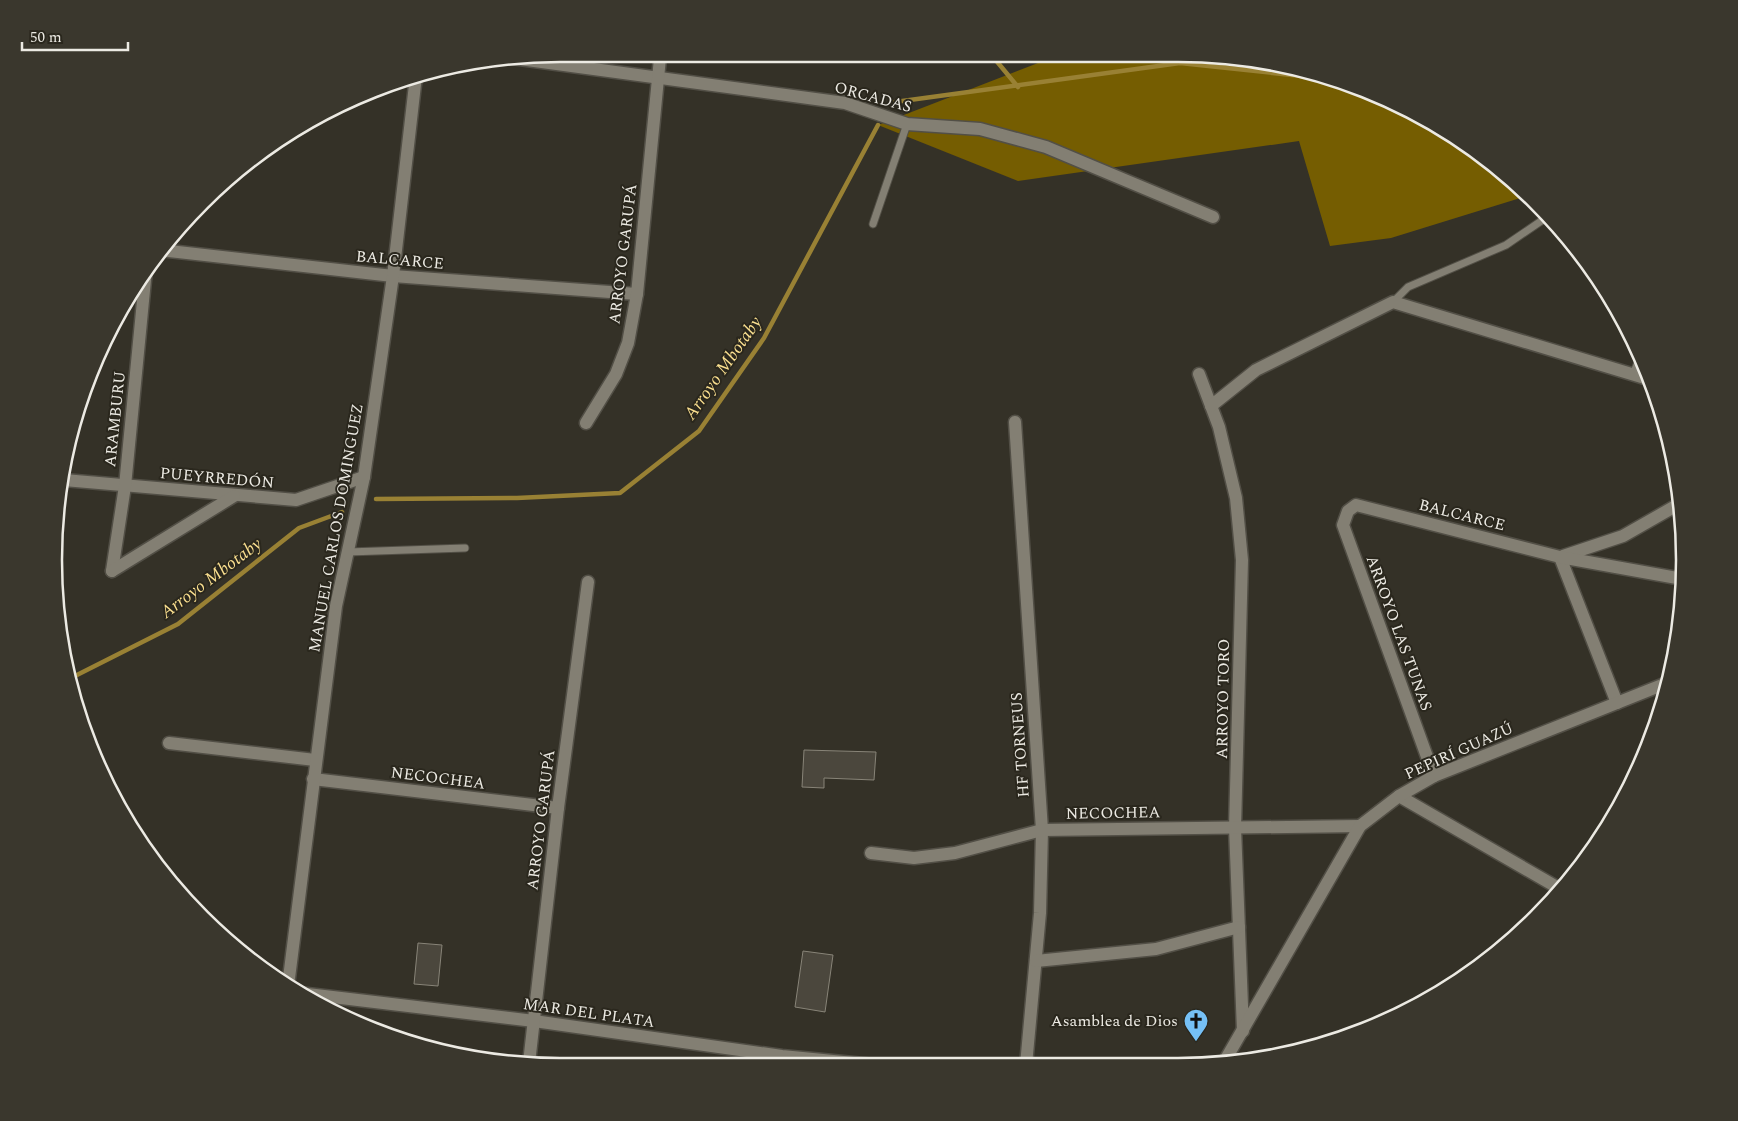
<svg xmlns="http://www.w3.org/2000/svg" width="1738" height="1121" viewBox="0 0 1738 1121" font-family="Spectral,serif">
<rect width="100%" height="100%" fill="#343127"/>
<path fill="#755d01" d="M 1051,58 L 1244,58 L 1309,71 L 1401,106 L 1511,179 L 1527,196 L 1391,238 L 1330,246 L 1299,141 L 1018,181 L 878,125 Z"/>
<g fill="none" stroke-linecap="round" stroke-linejoin="round">
<g stroke="#998134" stroke-width="4.5">
<path d="M 994,58 L 1018,87"/>
<path d="M 895,102 L 1180,63 L 1311,77 L 1319,75"/>
<path d="M 376,499 L 517,498 L 620,493 L 699,431 L 764,338 L 878,125"/>
<path d="M 69,679 L 178,624 L 299,528 L 342,512"/>
</g>
</g>
<g fill="#4b473d" stroke="#888478">
<path d="M 804,750 L 876,752 L 874,780 L 824,778 L 824,788 L 802,787 Z"/>
<path d="M 418,943 L 442,945 L 438,986 L 414,984 Z"/>
<path d="M 803,951 L 833,955 L 825,1012 L 795,1007 Z"/>
</g>
<g fill="none" stroke-linecap="round" stroke-linejoin="round">
<defs>
<g id="service">
<path d="M 873,224 L 907,124"/>
<path d="M 1393,302 L 1408,287 L 1506,245 L 1547,217"/>
<path d="M 1633,374 L 1640,358"/>
<path d="M 348,552 L 465,548"/>
</g>
<g id="minor">
<path d="M 512,58 L 845,103 L 907,124 L 980,129 L 1046,147 L 1213,217"/>
<path d="M 160,250 L 393,276 L 637,294"/>
<path d="M 1199,374 L 1219,427 L 1236,498 L 1242,560 L 1235,828 L 1243,1031"/>
<path d="M 1211,406 L 1256,370 L 1393,302 L 1648,379"/>
<path d="M 1015,422 L 1042,830 L 1040,913 L 1026,1065"/>
<path d="M 586,423 L 616,374 L 628,343 L 637,294 L 660,58"/>
<path d="M 64,480 L 296,500 L 364,477"/>
<path d="M 1563,556 L 1623,536 L 1679,504"/>
<path d="M 1560,557 L 1617,703"/>
<path d="M 112,571 L 125,486 L 146,270"/>
<path d="M 112,571 L 234,496"/>
<path d="M 169,743 L 315,760"/>
<path d="M 1434,776 L 1343,525 L 1348,511 L 1356,505 L 1560,557 L 1677,578"/>
<path d="M 313,779 L 558,808"/>
<path d="M 1399,796 L 1562,890"/>
<path d="M 871,853 L 914,858 L 955,853 L 1042,830 L 1360,826"/>
<path d="M 1036,961 L 1156,949 L 1239,927"/>
<path d="M 288,986 L 336,606 L 364,477 L 393,276 L 416,76"/>
<path d="M 299,993 L 534,1021 L 782,1056 L 874,1065"/>
<path d="M 529,1063 L 558,808 L 588,582"/>
<path d="M 1223,1064 L 1360,826 L 1399,796 L 1434,776 L 1667,683"/>
</g>
</defs>
<use href="#service" stroke="#524f46" stroke-width="9"/>
<use href="#minor" stroke="#524f46" stroke-width="15"/>
<use href="#service" stroke="#837f73" stroke-width="7"/>
<use href="#minor" stroke="#837f73" stroke-width="12"/>
</g>
<defs>
<symbol id="church-pin" viewBox="-11 -11 22 30"><path d="M0 17L-7.5 6A9.5 9.5 0 1 1 7.5 6Z" fill="#75c0f6" stroke="#2a271d"/><path d="M-1.2-6h2.4v3.5h3.3v2.4h-3.3V6h-2.4V-.1h-3.3v-2.4h3.3Z" fill="#111"/></symbol>
</defs>
<g fill-rule="evenodd">
<use href="#church-pin" x="1182" y="1007" width="28" height="38"/>
</g>
<g text-anchor="middle" dominant-baseline="central" stroke-width="4" stroke-linejoin="round" paint-order="stroke">
<g font-size="16" fill="#eceae3" stroke="#2a271d">
<text transform="translate(873 97) rotate(15)">ORCADAS</text>
<text transform="translate(623 254) rotate(-83)">ARROYO GARUPÁ</text>
<text transform="translate(400 260) rotate(5)">BALCARCE</text>
<text transform="translate(115 419) rotate(-84)">ARAMBURU</text>
<text transform="translate(217 478) rotate(5)">PUEYRREDÓN</text>
<text transform="translate(1462 515) rotate(14)">BALCARCE</text>
<text transform="translate(336 528) rotate(-80)">MANUEL CARLOS DOMINGUEZ</text>
<text transform="translate(1399 633) rotate(70)">ARROYO LAS TUNAS</text>
<text transform="translate(1223 699) rotate(-89)">ARROYO TORO</text>
<text transform="translate(1020 745) rotate(-94)">HF TORNEUS</text>
<text transform="translate(1459 751) rotate(-24)">PEPIRÍ GUAZÚ</text>
<text transform="translate(438 778) rotate(7)">NECOCHEA</text>
<text transform="translate(1113 813) rotate(-1)">NECOCHEA</text>
<text transform="translate(541 820) rotate(-83)">ARROYO GARUPÁ</text>
<text transform="translate(589 1013) rotate(8)">MAR DEL PLATA</text>
</g>
<g font-size="16" fill="#eceae3" stroke="#2a271d" text-anchor="end">
<text x="1178" y="1021">Asamblea de Dios</text>
</g>
<g font-size="18" font-style="italic" fill="#fadf8f" stroke="#2a271d">
<text transform="translate(723 368) rotate(-55)">Arroyo Mbotaby</text>
<text transform="translate(211 578) rotate(-37)">Arroyo Mbotaby</text>
</g>
</g>
<path d="M0 0H1738V1121H0ZM560 62H1178A498 498 0 0 1 1676 560V560A498 498 0 0 1 1178 1058H560A498 498 0 0 1 62 560V560A498 498 0 0 1 560 62Z" fill="#3a372d" fill-rule="evenodd"/>
<path fill="none" stroke="#eceae3" stroke-width="2.5" d="M560 62H1178A498 498 0 0 1 1676 560V560A498 498 0 0 1 1178 1058H560A498 498 0 0 1 62 560V560A498 498 0 0 1 560 62Z"/>
<path d="M22 42v8h106v-8" fill="none" stroke="#eceae3" stroke-width="2.5"/>
<text x="30" y="42" font-size="15" fill="#eceae3" stroke="#2a271d" stroke-width="4" paint-order="stroke">50 m</text>
</svg>
